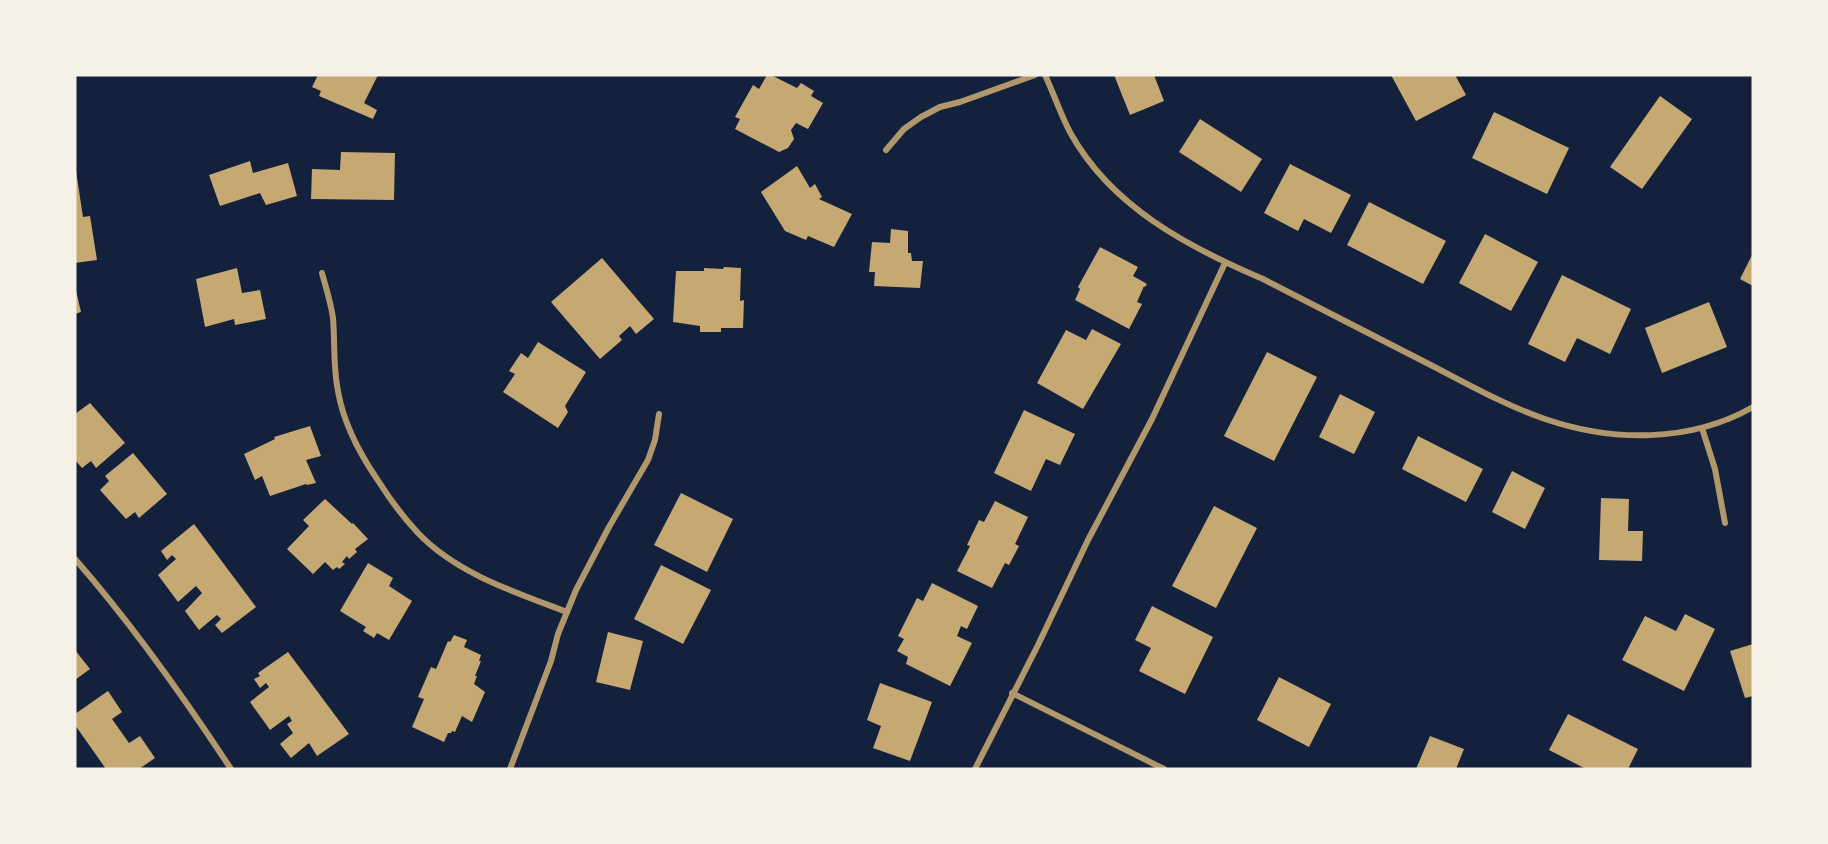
<svg xmlns="http://www.w3.org/2000/svg" width="1828" height="844" viewBox="0 0 1828 844" font-family="Overpass,sans-serif">
<rect width="100%" height="100%" fill="#14213d"/>
<g fill="#c6a872">
<path d="M 318,75 L 378,75 L 364,103 L 377,110 L 373,119 L 319,96 L 321,91 L 312,87 Z"/>
<path d="M 767,75 L 771,75 L 797,88 L 801,83 L 814,91 L 811,96 L 823,103 L 808,129 L 796,123 L 791,130 L 794,139 L 788,148 L 779,152 L 735,129 L 740,119 L 735,117 L 753,85 L 759,89 Z"/>
<path d="M 1114,75 L 1154,75 L 1164,101 L 1130,115 Z"/>
<path d="M 1391,75 L 1455,75 L 1466,95 L 1416,121 Z"/>
<path d="M 1660,96 L 1692,119 L 1642,189 L 1610,167 Z"/>
<path d="M 1494,112 L 1569,148 L 1547,194 L 1472,158 Z"/>
<path d="M 1200,119 L 1262,159 L 1241,192 L 1179,152 Z"/>
<path d="M 341,152 L 395,153 L 394,200 L 311,199 L 312,169 L 340,170 Z"/>
<path d="M 250,161 L 253,173 L 288,163 L 297,196 L 266,205 L 260,193 L 220,206 L 209,175 Z"/>
<path d="M 1290,164 L 1351,195 L 1331,233 L 1304,219 L 1298,231 L 1264,213 Z"/>
<path d="M 797,166 L 810,188 L 815,184 L 822,197 L 819,199 L 852,214 L 834,247 L 808,236 L 806,240 L 785,231 L 761,192 Z"/>
<path d="M 75,171 L 76,171 L 83,217 L 90,216 L 97,260 L 75,263 Z"/>
<path d="M 1369,202 L 1446,241 L 1423,284 L 1347,245 Z"/>
<path d="M 891,229 L 908,231 L 908,253 L 911,253 L 912,261 L 923,261 L 920,288 L 874,286 L 875,272 L 869,272 L 872,242 L 890,243 Z"/>
<path d="M 1485,234 L 1538,262 L 1511,311 L 1459,283 Z"/>
<path d="M 1100,247 L 1138,267 L 1133,276 L 1147,284 L 1145,287 L 1144,286 L 1137,302 L 1142,304 L 1129,329 L 1075,300 L 1080,289 L 1078,287 Z"/>
<path d="M 1753,253 L 1753,286 L 1740,279 Z"/>
<path d="M 602,258 L 654,319 L 636,334 L 630,326 L 619,336 L 622,340 L 600,359 L 551,302 Z"/>
<path d="M 724,267 L 741,268 L 740,301 L 744,300 L 743,328 L 721,328 L 721,332 L 700,332 L 700,326 L 673,322 L 676,271 L 704,271 L 704,268 L 723,269 Z"/>
<path d="M 237,268 L 242,293 L 260,290 L 266,319 L 235,325 L 234,319 L 205,327 L 196,279 Z"/>
<path d="M 1562,275 L 1631,309 L 1610,354 L 1577,338 L 1565,362 L 1528,344 Z"/>
<path d="M 75,286 L 81,312 L 75,314 Z"/>
<path d="M 1709,302 L 1727,347 L 1662,373 L 1645,328 Z"/>
<path d="M 1092,329 L 1121,344 L 1083,409 L 1037,383 L 1066,330 L 1086,340 Z"/>
<path d="M 538,342 L 586,372 L 565,406 L 568,412 L 558,428 L 503,392 L 515,374 L 509,371 L 521,353 L 528,358 Z"/>
<path d="M 1267,352 L 1317,377 L 1274,461 L 1224,436 Z"/>
<path d="M 1340,394 L 1375,412 L 1354,454 L 1319,437 Z"/>
<path d="M 90,403 L 125,443 L 96,468 L 91,461 L 82,468 L 75,460 L 75,414 Z"/>
<path d="M 1024,410 L 1075,434 L 1060,465 L 1046,459 L 1031,491 L 994,473 Z"/>
<path d="M 310,426 L 321,456 L 306,460 L 316,483 L 307,485 L 306,484 L 270,496 L 262,476 L 255,480 L 244,454 L 275,439 L 274,437 Z"/>
<path d="M 1418,436 L 1483,469 L 1466,502 L 1402,469 Z"/>
<path d="M 133,453 L 167,494 L 139,518 L 135,512 L 126,519 L 100,490 L 109,481 L 105,476 Z"/>
<path d="M 1512,471 L 1545,488 L 1525,529 L 1492,512 Z"/>
<path d="M 681,493 L 733,519 L 707,572 L 654,545 Z"/>
<path d="M 1601,498 L 1629,499 L 1628,531 L 1643,531 L 1642,561 L 1599,560 Z"/>
<path d="M 325,499 L 352,524 L 353,523 L 368,539 L 355,549 L 357,552 L 349,559 L 347,556 L 342,562 L 345,564 L 339,569 L 337,567 L 333,570 L 325,562 L 313,574 L 287,549 L 309,526 L 303,520 Z"/>
<path d="M 995,501 L 1028,517 L 1015,544 L 1019,546 L 1009,565 L 1005,563 L 992,588 L 957,571 L 970,546 L 967,545 L 979,520 L 984,522 Z"/>
<path d="M 1214,506 L 1257,528 L 1216,608 L 1172,586 Z"/>
<path d="M 194,524 L 256,607 L 222,633 L 215,625 L 221,619 L 217,615 L 199,630 L 185,611 L 202,593 L 196,586 L 178,602 L 158,575 L 176,559 L 172,555 L 167,560 L 161,551 Z"/>
<path d="M 368,563 L 393,578 L 389,586 L 412,601 L 389,640 L 377,633 L 374,638 L 363,631 L 366,627 L 340,611 Z"/>
<path d="M 661,565 L 711,590 L 683,644 L 634,619 Z"/>
<path d="M 932,583 L 978,606 L 967,629 L 961,626 L 957,636 L 972,643 L 950,686 L 906,664 L 908,657 L 897,651 L 904,639 L 898,636 L 917,598 L 923,601 Z"/>
<path d="M 1152,606 L 1213,637 L 1185,694 L 1139,671 L 1151,648 L 1135,640 Z"/>
<path d="M 1685,614 L 1715,629 L 1684,691 L 1622,660 L 1645,616 L 1676,631 Z"/>
<path d="M 608,632 L 643,641 L 630,690 L 596,682 Z"/>
<path d="M 454,635 L 467,640 L 464,647 L 481,655 L 479,661 L 481,661 L 475,676 L 477,676 L 474,684 L 485,692 L 472,722 L 462,716 L 455,732 L 452,731 L 451,733 L 448,733 L 444,742 L 412,727 L 424,699 L 418,697 L 431,667 L 436,669 L 448,641 L 450,642 Z"/>
<path d="M 1753,644 L 1753,696 L 1745,698 L 1730,651 Z"/>
<path d="M 75,650 L 90,669 L 75,680 Z"/>
<path d="M 288,652 L 349,734 L 317,756 L 309,743 L 291,758 L 280,744 L 293,733 L 287,724 L 292,721 L 289,716 L 270,730 L 250,702 L 269,687 L 266,683 L 260,688 L 254,679 L 260,676 L 258,673 Z"/>
<path d="M 1279,677 L 1331,704 L 1309,747 L 1257,720 Z"/>
<path d="M 880,683 L 932,702 L 910,761 L 873,748 L 881,726 L 867,720 Z"/>
<path d="M 108,691 L 122,712 L 112,719 L 129,743 L 140,736 L 155,758 L 139,769 L 106,769 L 75,725 L 75,714 Z"/>
<path d="M 1568,714 L 1638,749 L 1628,769 L 1586,769 L 1549,750 Z"/>
<path d="M 1430,736 L 1464,749 L 1456,769 L 1416,769 Z"/>
</g>
<g fill="none" stroke-linecap="round" stroke-linejoin="round">
<g stroke="#b1986c" stroke-width="6">
<path d="M 1045,75 C 1054,94 1061,116 1071,134 C 1112,207 1188,247 1263,279 C 1314,305 1366,332 1417,358 C 1459,379 1501,404 1545,419 C 1612,442 1690,443 1753,407"/>
<path d="M 886,150 L 904,129 L 921,117 L 940,107 L 960,102 L 1035,75"/>
<path d="M 322,273 C 326,288 331,303 333,318 C 335,342 333,367 338,391 C 343,421 360,454 377,479 C 389,498 402,516 418,533 C 457,574 517,593 567,612"/>
<path d="M 1702,428 L 1715,469 L 1725,523"/>
<path d="M 75,559 C 132,624 183,696 231,769"/>
<path d="M 1012,693 L 1164,769"/>
<path d="M 510,769 L 551,661 L 558,634 L 576,590 L 609,527 L 648,460 L 655,440 L 659,414"/>
<path d="M 975,769 L 1038,645 L 1088,540 L 1152,419 L 1225,263"/>
</g>
</g>
<rect width="1828" height="844" fill="none" stroke="#f6f1e7" stroke-width="153"/>
</svg>
